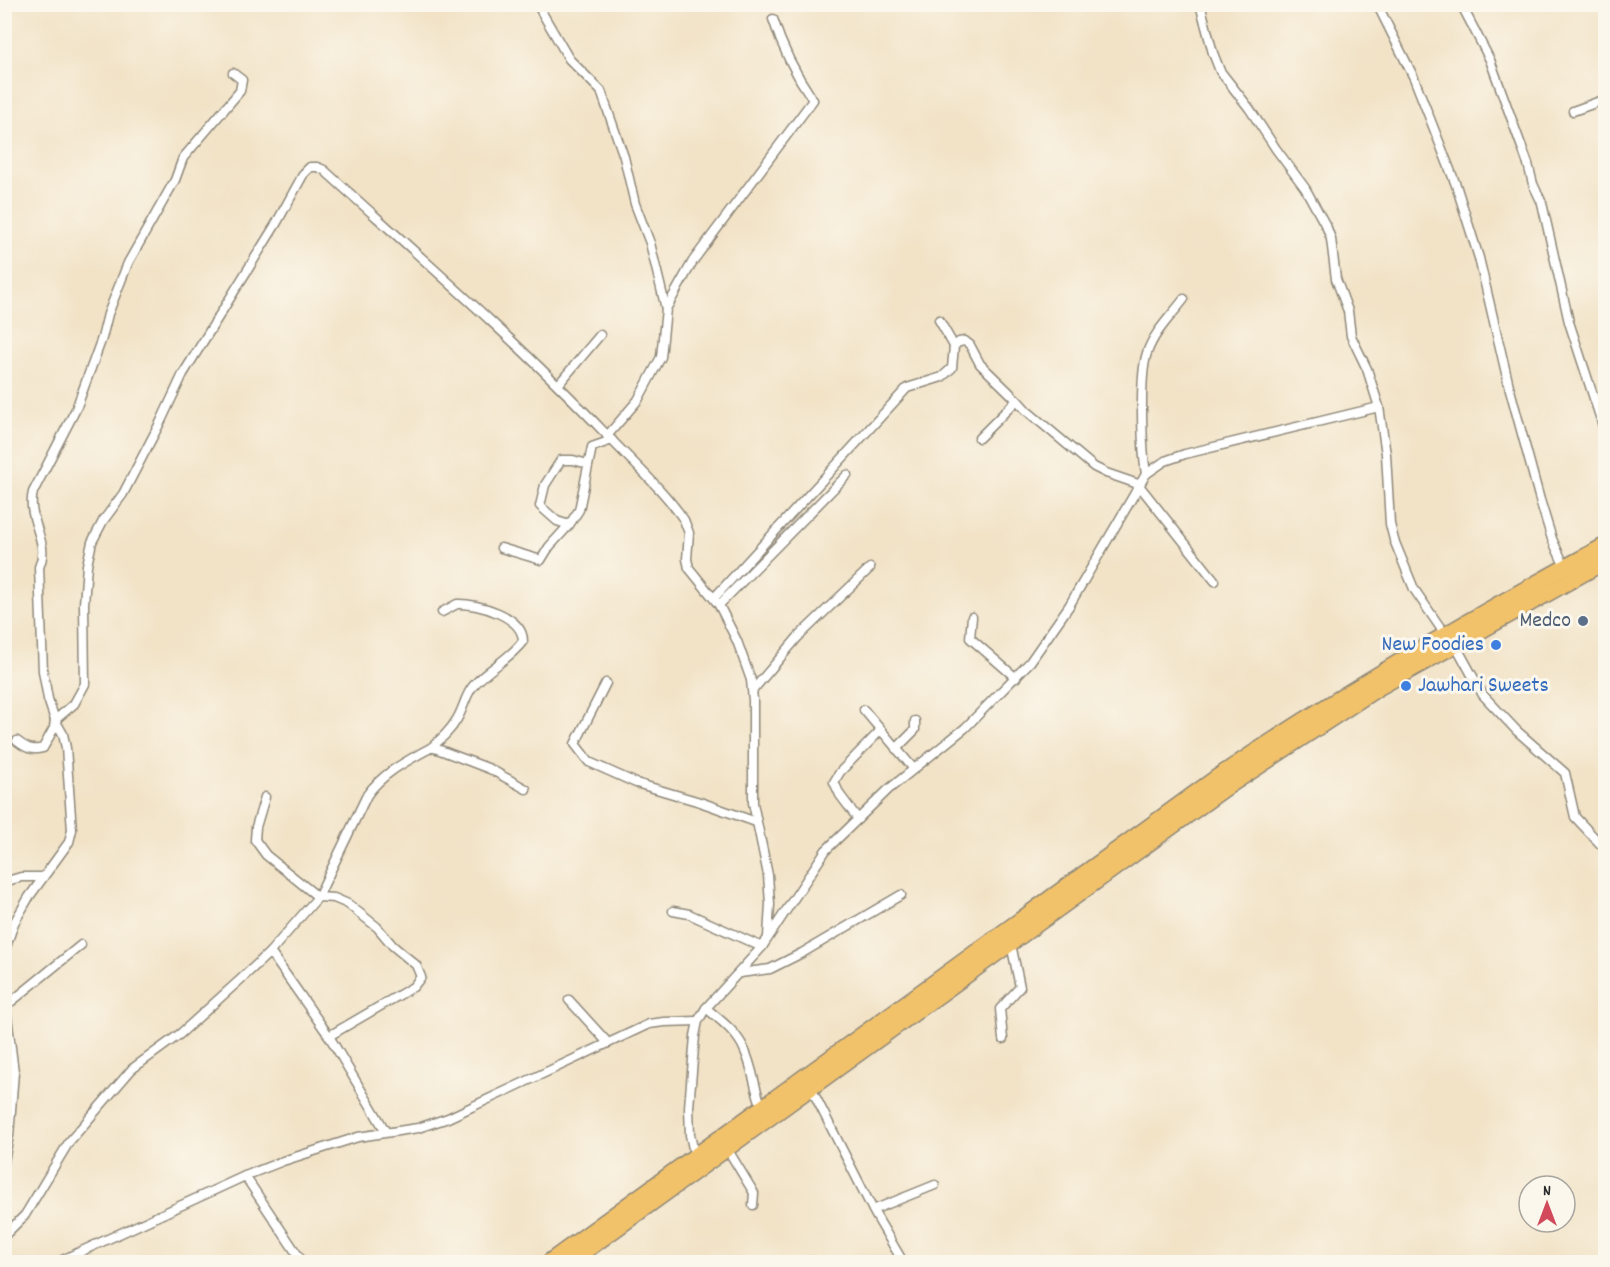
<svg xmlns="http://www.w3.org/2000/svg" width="1610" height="1267" viewBox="0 0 1610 1267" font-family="Dekko,sans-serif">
<rect width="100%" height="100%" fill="#fbf7ec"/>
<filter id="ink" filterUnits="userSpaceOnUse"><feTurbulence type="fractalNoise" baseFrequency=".0167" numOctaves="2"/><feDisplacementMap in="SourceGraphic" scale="12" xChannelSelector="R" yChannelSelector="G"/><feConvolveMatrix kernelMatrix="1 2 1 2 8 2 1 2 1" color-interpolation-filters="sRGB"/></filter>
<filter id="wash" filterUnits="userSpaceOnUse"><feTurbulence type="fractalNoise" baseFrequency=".008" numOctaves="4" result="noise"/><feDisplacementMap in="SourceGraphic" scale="24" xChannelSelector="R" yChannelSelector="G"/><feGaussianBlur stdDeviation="1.35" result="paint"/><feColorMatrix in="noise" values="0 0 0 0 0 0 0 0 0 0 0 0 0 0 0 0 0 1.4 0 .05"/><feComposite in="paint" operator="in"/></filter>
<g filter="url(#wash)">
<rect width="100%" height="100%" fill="#f2e3c7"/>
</g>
<g filter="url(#ink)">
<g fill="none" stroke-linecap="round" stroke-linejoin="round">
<defs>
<g id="street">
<path d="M 537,4 L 569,59 L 601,91 L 624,157 L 635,204 L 650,243 L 666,309 L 661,357 L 638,400 L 607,436"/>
<path d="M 1200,4 L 1213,53 L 1220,71 L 1249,108 L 1276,149 L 1305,188 L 1327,228 L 1331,239 L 1336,279 L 1348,311 L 1351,336 L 1367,369 L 1379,407 L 1386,454 L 1390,524 L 1394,540 L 1414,589 L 1444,633"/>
<path d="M 1377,4 L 1414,78 L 1456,185 L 1479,258 L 1509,386 L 1540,500 L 1552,539 L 1565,567"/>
<path d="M 1461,4 L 1490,60 L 1528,164 L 1533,184 L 1542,203 L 1569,322 L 1606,435"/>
<path d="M 1573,111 L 1606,99"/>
<path d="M 666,309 L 693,261 L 813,100 C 796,75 782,48 773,19"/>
<path d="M 954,346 L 959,342 L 965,341 L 970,345 L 980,364 L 1017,400"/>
<path d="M 558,385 L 600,335"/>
<path d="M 979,438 L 1017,400 L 1027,411 L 1094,467 L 1106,473 L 1138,484 L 1215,581"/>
<path d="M 588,464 L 573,460 L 561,460 L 545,485 L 540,506 L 557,521 L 569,525 L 579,510 L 592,447 L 612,440"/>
<path d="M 1146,474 C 1142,448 1139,376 1147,353 C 1154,332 1172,315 1184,299"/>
<path d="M 501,548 L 541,560 L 549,547 L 569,525"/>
<path d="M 714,598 L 907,388 L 942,377 L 952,368 L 954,346 L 939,320"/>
<path d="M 719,605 L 847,475"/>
<path d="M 972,617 L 970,638 L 1016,678"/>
<path d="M 1455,644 L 1483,695 L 1517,731 L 1565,773 L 1575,817 L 1606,850"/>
<path d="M 606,683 L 575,744 L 589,762 L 636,783 L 700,802 L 756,822"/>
<path d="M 753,690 L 798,637 L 870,568"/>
<path d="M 864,710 L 913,768"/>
<path d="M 17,741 C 26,748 32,751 43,748 L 54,728 L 55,720 L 74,704 L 85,684 L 84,604 L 87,565 L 92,542 L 103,521 L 123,494 L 161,421 L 183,374 L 276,224 L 304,173 L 310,167 L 317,167 L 324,170 C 419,256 516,340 604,432 C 629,459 664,490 684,520 L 689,533 L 687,559 L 689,568 L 719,605 L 737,641 L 751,680 L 753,700 L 753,803 L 768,875 L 770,904 L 768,937"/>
<path d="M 432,747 C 442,738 451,730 457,719 C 464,708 465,695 474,685 C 489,668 510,659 523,641 C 523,616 477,603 457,604 L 442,612"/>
<path d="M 896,749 L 915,730 L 915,721"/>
<path d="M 265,797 L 256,827 L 255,840 L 266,855 L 318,897 L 334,898 L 348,904 L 377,927 L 393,946 L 416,965 L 421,977 L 413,987 L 329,1036"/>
<path d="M 858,819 L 840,795 L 834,782 L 840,772 L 880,731"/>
<path d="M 4,882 L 21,877 L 43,877"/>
<path d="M 673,911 L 689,914 L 762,947"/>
<path d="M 270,952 L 329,1036 L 386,1132"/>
<path d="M 4,953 L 14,923 L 29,897 L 69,842 L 72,830 L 66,748 L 63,734 L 55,720 L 48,699 L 43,671 L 39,567 C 51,542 26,520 33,492 L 76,409 L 102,338 L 108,314 L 128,263 L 175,180 L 183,158 L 240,91 L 242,80 L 233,73"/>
<path d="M 740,973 L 770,969 L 802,953 L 901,895"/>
<path d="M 4,992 L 14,1072 L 9,1136 L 4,1161"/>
<path d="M 569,1000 L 608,1043"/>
<path d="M 6,1006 L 81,945"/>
<path d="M 706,1008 C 719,1019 737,1032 744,1049 C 753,1067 754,1088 762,1107"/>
<path d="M 1003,1039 L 1000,1009 L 1020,987 L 1011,944"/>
<path d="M 811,1088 L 875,1214 L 903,1262"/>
<path d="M 728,1150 L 754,1193 L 753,1205"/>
<path d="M 695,1157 L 690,1135 L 689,1107 L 695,1036 L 698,1021 L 706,1008 L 762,947 L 826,850 L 889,789 L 965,728 L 1030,662 L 1069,606 L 1146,474 L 1165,461 L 1185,454 L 1379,407"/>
<path d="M 245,1176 L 301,1260"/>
<path d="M 873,1210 L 935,1185"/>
<path d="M 4,1236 L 25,1215 L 69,1142 L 132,1069 L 180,1034 L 241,979 L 270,952 L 318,897 L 367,795 C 384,772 407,761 432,747 L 490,769 L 526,789"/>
<path d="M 58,1262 L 245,1176 L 283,1161 L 358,1137 L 418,1128 L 448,1118 L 649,1024 L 664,1022 L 698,1021"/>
</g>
<g id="highway">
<path d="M 549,1262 L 1216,778 C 1342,693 1472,617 1606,545"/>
<path d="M 570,1262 L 1224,789 L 1378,688 L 1606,561"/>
</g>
</defs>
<use href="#street" stroke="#8e8779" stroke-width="11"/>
<use href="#highway" stroke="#8e8779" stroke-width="18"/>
<use href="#street" stroke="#fff" stroke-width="8"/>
<use href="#highway" stroke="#f2c26a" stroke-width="15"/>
</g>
</g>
<circle fill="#5c6f8a" stroke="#fbf7ec" stroke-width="2" cx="1583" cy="621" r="6"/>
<g fill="#3f7fe0" stroke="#fbf7ec" stroke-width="2">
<circle cx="1496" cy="645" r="6"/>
<circle cx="1406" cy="686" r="6"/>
</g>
<g text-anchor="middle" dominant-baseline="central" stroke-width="6" stroke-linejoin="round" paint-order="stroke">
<g font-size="22" fill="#4e5e75" stroke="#fbf7ec" text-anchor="end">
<text x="1571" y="621">Medco</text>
</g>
<g font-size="22" fill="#366cbe" stroke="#fbf7ec" text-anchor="end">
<text x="1484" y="645">New Foodies</text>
<text x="1418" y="686" text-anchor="start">Jawhari Sweets</text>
</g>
</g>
<rect width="1610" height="1267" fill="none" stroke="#fbf7ec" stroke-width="24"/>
<g transform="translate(1547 1204)"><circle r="28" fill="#fbf7ec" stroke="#a8a59f" stroke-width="1.5"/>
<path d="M0-4.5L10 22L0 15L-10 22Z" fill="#d1495b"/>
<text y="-9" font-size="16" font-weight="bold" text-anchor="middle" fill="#2b2b2b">N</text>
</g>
</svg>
